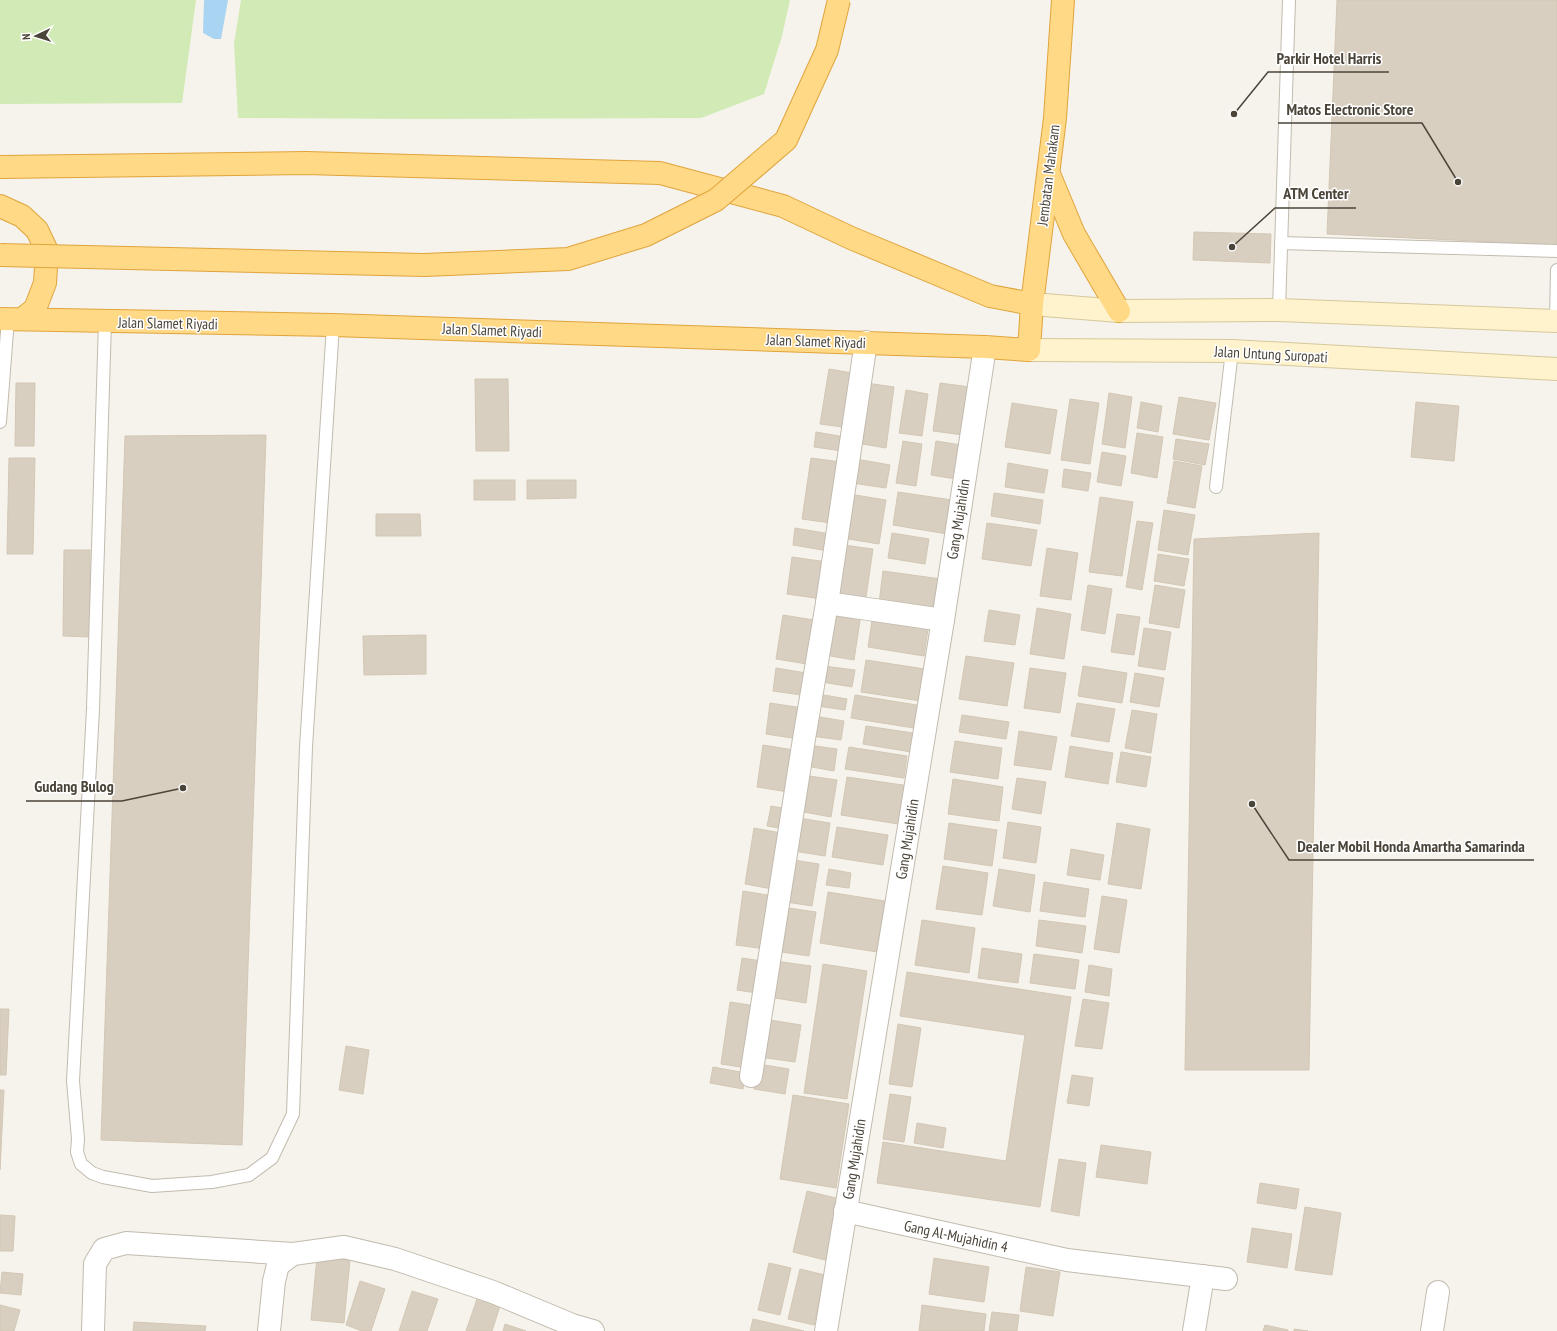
<svg xmlns="http://www.w3.org/2000/svg" width="1557" height="1331" viewBox="0 0 1557 1331" font-family="'PT Sans Narrow',sans-serif">
<rect width="100%" height="100%" fill="#f6f3ec"/>
<g fill="#d2eab5">
<path d="M 0,0 L 196,0 L 182,103 L 0,104 Z"/>
<path d="M 241,0 L 790,0 L 782,36 L 764,94 L 701,118 L 421,119 L 238,118 L 234,44 Z"/>
</g>
<path fill="#a9d4f2" d="M 204,0 L 228,0 L 221,39 L 214,39 L 203,33 Z"/>
<g fill="#d8cfc1" stroke="#d3c7b4">
<path d="M 1337,0 L 1557,0 L 1557,245 L 1327,234 Z"/>
<path d="M 1194,232 L 1271,234 L 1270,263 L 1193,260 Z"/>
<path d="M 829,369 L 858,374 L 850,428 L 820,424 Z"/>
<path d="M 475,379 L 508,379 L 509,451 L 476,451 Z"/>
<path d="M 16,383 L 35,383 L 34,446 L 15,446 Z"/>
<path d="M 866,383 L 894,387 L 886,448 L 857,443 Z"/>
<path d="M 940,383 L 970,387 L 963,435 L 933,431 Z"/>
<path d="M 906,390 L 928,394 L 922,436 L 899,433 Z"/>
<path d="M 1109,393 L 1132,397 L 1125,448 L 1102,444 Z"/>
<path d="M 1179,397 L 1216,403 L 1209,440 L 1173,434 Z"/>
<path d="M 1070,399 L 1099,403 L 1090,464 L 1061,460 Z"/>
<path d="M 1141,402 L 1162,406 L 1158,432 L 1137,428 Z"/>
<path d="M 1416,402 L 1459,406 L 1454,461 L 1411,457 Z"/>
<path d="M 1012,403 L 1057,410 L 1050,454 L 1005,447 Z"/>
<path d="M 816,432 L 845,437 L 842,451 L 814,447 Z"/>
<path d="M 1137,433 L 1163,437 L 1157,478 L 1131,473 Z"/>
<path d="M 266,435 L 242,1145 L 101,1140 L 125,436 Z"/>
<path d="M 1176,439 L 1209,444 L 1205,465 L 1173,459 Z"/>
<path d="M 903,441 L 922,444 L 916,486 L 896,483 Z"/>
<path d="M 936,441 L 968,446 L 962,480 L 931,475 Z"/>
<path d="M 1102,452 L 1126,456 L 1121,486 L 1097,482 Z"/>
<path d="M 9,458 L 35,458 L 33,554 L 7,554 Z"/>
<path d="M 811,458 L 841,462 L 831,523 L 802,519 Z"/>
<path d="M 856,459 L 890,465 L 886,488 L 852,483 Z"/>
<path d="M 1174,461 L 1202,466 L 1195,508 L 1167,503 Z"/>
<path d="M 1008,463 L 1048,470 L 1044,493 L 1005,487 Z"/>
<path d="M 1064,469 L 1091,473 L 1088,491 L 1062,487 Z"/>
<rect x="474" y="480" width="41" height="20"/>
<path d="M 527,480 L 576,480 L 576,498 L 527,499 Z"/>
<path d="M 898,492 L 952,500 L 947,534 L 893,525 Z"/>
<path d="M 994,493 L 1043,500 L 1040,524 L 991,516 Z"/>
<path d="M 849,494 L 886,500 L 879,544 L 842,538 Z"/>
<path d="M 1100,497 L 1133,502 L 1122,576 L 1089,572 Z"/>
<path d="M 1164,510 L 1195,515 L 1188,555 L 1158,550 Z"/>
<path d="M 376,514 L 420,514 L 421,536 L 376,536 Z"/>
<path d="M 1137,521 L 1153,523 L 1142,590 L 1126,587 Z"/>
<path d="M 987,523 L 1037,530 L 1031,566 L 982,559 Z"/>
<path d="M 795,528 L 830,534 L 828,551 L 793,545 Z"/>
<path d="M 892,533 L 929,539 L 925,564 L 888,558 Z"/>
<path d="M 1319,533 L 1309,1070 L 1185,1070 L 1194,539 Z"/>
<path d="M 843,545 L 873,549 L 865,604 L 834,600 Z"/>
<path d="M 1047,548 L 1078,553 L 1071,600 L 1040,596 Z"/>
<path d="M 64,550 L 90,550 L 90,637 L 63,636 Z"/>
<path d="M 1158,554 L 1189,559 L 1184,586 L 1154,581 Z"/>
<path d="M 792,557 L 827,562 L 822,599 L 787,594 Z"/>
<path d="M 883,571 L 941,579 L 936,611 L 879,603 Z"/>
<path d="M 1088,585 L 1112,589 L 1105,634 L 1081,630 Z"/>
<path d="M 1155,585 L 1185,590 L 1179,628 L 1149,623 Z"/>
<path d="M 1037,608 L 1071,614 L 1064,659 L 1030,654 Z"/>
<path d="M 831,610 L 861,614 L 854,660 L 825,655 Z"/>
<path d="M 989,610 L 1020,615 L 1015,645 L 984,641 Z"/>
<path d="M 873,614 L 929,623 L 924,656 L 868,647 Z"/>
<path d="M 1117,614 L 1140,617 L 1134,655 L 1111,652 Z"/>
<path d="M 783,615 L 820,621 L 813,665 L 776,659 Z"/>
<path d="M 1144,628 L 1171,632 L 1165,670 L 1138,666 Z"/>
<path d="M 426,635 L 426,674 L 364,675 L 363,636 Z"/>
<path d="M 966,656 L 1014,663 L 1007,706 L 959,699 Z"/>
<path d="M 866,660 L 925,669 L 921,701 L 861,692 Z"/>
<path d="M 824,666 L 855,670 L 852,687 L 822,682 Z"/>
<path d="M 1083,666 L 1127,673 L 1122,703 L 1078,696 Z"/>
<path d="M 776,668 L 812,674 L 808,696 L 773,691 Z"/>
<path d="M 1030,668 L 1066,673 L 1060,713 L 1024,708 Z"/>
<path d="M 1135,673 L 1164,678 L 1159,707 L 1130,702 Z"/>
<path d="M 818,694 L 847,699 L 845,710 L 817,706 Z"/>
<path d="M 855,695 L 923,706 L 920,729 L 851,718 Z"/>
<path d="M 770,703 L 803,708 L 798,739 L 766,734 Z"/>
<path d="M 1077,703 L 1115,709 L 1109,742 L 1071,736 Z"/>
<path d="M 1132,710 L 1157,714 L 1151,753 L 1125,748 Z"/>
<path d="M 962,715 L 1009,722 L 1006,739 L 959,732 Z"/>
<path d="M 814,716 L 844,721 L 841,740 L 811,736 Z"/>
<path d="M 866,726 L 920,734 L 917,753 L 863,744 Z"/>
<path d="M 1019,731 L 1057,737 L 1051,770 L 1014,765 Z"/>
<path d="M 955,741 L 1002,748 L 998,779 L 950,772 Z"/>
<path d="M 763,745 L 794,750 L 788,792 L 757,787 Z"/>
<path d="M 808,745 L 837,749 L 834,771 L 806,766 Z"/>
<path d="M 1070,746 L 1113,753 L 1108,784 L 1065,777 Z"/>
<path d="M 849,747 L 907,756 L 904,778 L 845,769 Z"/>
<path d="M 1121,752 L 1151,757 L 1146,787 L 1116,782 Z"/>
<path d="M 809,776 L 837,780 L 831,817 L 804,812 Z"/>
<path d="M 847,777 L 910,786 L 905,825 L 841,815 Z"/>
<path d="M 1017,778 L 1046,782 L 1041,814 L 1012,809 Z"/>
<path d="M 953,779 L 1003,787 L 999,821 L 948,814 Z"/>
<path d="M 771,806 L 788,809 L 785,829 L 767,826 Z"/>
<path d="M 799,818 L 830,823 L 825,856 L 794,851 Z"/>
<path d="M 1008,822 L 1041,827 L 1036,863 L 1003,858 Z"/>
<path d="M 949,823 L 997,830 L 992,866 L 944,859 Z"/>
<path d="M 1117,823 L 1150,829 L 1141,889 L 1108,884 Z"/>
<path d="M 837,827 L 888,835 L 883,865 L 832,857 Z"/>
<path d="M 754,828 L 786,834 L 778,890 L 745,884 Z"/>
<path d="M 1071,849 L 1104,855 L 1100,880 L 1067,875 Z"/>
<path d="M 793,860 L 819,864 L 812,906 L 786,902 Z"/>
<path d="M 943,866 L 988,873 L 982,915 L 936,909 Z"/>
<path d="M 829,869 L 851,873 L 849,888 L 826,885 Z"/>
<path d="M 999,869 L 1035,875 L 1030,912 L 993,906 Z"/>
<path d="M 1044,882 L 1089,889 L 1085,917 L 1040,911 Z"/>
<path d="M 743,891 L 774,896 L 765,949 L 736,945 Z"/>
<path d="M 828,892 L 885,901 L 877,952 L 820,943 Z"/>
<path d="M 1102,896 L 1127,900 L 1119,953 L 1094,949 Z"/>
<path d="M 782,907 L 816,912 L 809,956 L 775,951 Z"/>
<path d="M 922,920 L 975,928 L 969,973 L 915,965 Z"/>
<path d="M 1039,920 L 1086,926 L 1082,953 L 1036,946 Z"/>
<path d="M 982,948 L 1022,954 L 1018,983 L 978,978 Z"/>
<path d="M 1034,954 L 1079,960 L 1075,989 L 1030,983 Z"/>
<path d="M 742,958 L 768,962 L 763,994 L 737,990 Z"/>
<path d="M 775,961 L 811,966 L 806,1003 L 769,997 Z"/>
<path d="M 823,964 L 867,971 L 847,1099 L 804,1093 Z"/>
<path d="M 1089,965 L 1112,969 L 1109,996 L 1085,992 Z"/>
<path d="M 907,972 L 1071,997 L 1040,1207 L 877,1183 L 883,1142 L 1006,1161 L 1025,1035 L 900,1016 Z"/>
<path d="M 1083,999 L 1109,1003 L 1102,1049 L 1075,1046 Z"/>
<path d="M 730,1002 L 756,1006 L 747,1068 L 721,1064 Z"/>
<path d="M 0,1009 L 9,1009 L 6,1075 L 0,1075 Z"/>
<path d="M 764,1019 L 801,1025 L 795,1062 L 759,1057 Z"/>
<path d="M 898,1024 L 921,1028 L 912,1087 L 889,1084 Z"/>
<path d="M 346,1046 L 369,1050 L 363,1094 L 339,1090 Z"/>
<path d="M 758,1064 L 789,1069 L 785,1094 L 754,1089 Z"/>
<path d="M 713,1067 L 746,1073 L 743,1089 L 710,1083 Z"/>
<path d="M 1072,1075 L 1093,1078 L 1089,1106 L 1067,1103 Z"/>
<path d="M 0,1090 L 4,1090 L 0,1170 Z"/>
<path d="M 890,1094 L 911,1097 L 904,1142 L 883,1139 Z"/>
<path d="M 793,1095 L 849,1104 L 836,1188 L 780,1179 Z"/>
<path d="M 917,1123 L 946,1128 L 943,1148 L 914,1143 Z"/>
<path d="M 1101,1145 L 1151,1152 L 1147,1184 L 1096,1177 Z"/>
<path d="M 1059,1159 L 1086,1163 L 1079,1216 L 1051,1211 Z"/>
<path d="M 1260,1183 L 1299,1189 L 1296,1209 L 1257,1203 Z"/>
<path d="M 807,1191 L 844,1200 L 829,1261 L 793,1252 Z"/>
<path d="M 1305,1207 L 1341,1213 L 1332,1275 L 1295,1270 Z"/>
<path d="M 0,1215 L 15,1216 L 13,1251 L 0,1251 Z"/>
<path d="M 1252,1228 L 1292,1234 L 1287,1268 L 1247,1262 Z"/>
<path d="M 317,1257 L 350,1260 L 344,1323 L 311,1320 Z"/>
<path d="M 934,1258 L 989,1267 L 984,1302 L 929,1294 Z"/>
<path d="M 769,1263 L 791,1268 L 780,1315 L 758,1310 Z"/>
<path d="M 1026,1267 L 1060,1272 L 1053,1316 L 1020,1311 Z"/>
<path d="M 800,1269 L 825,1275 L 814,1325 L 788,1319 Z"/>
<path d="M 2,1272 L 23,1274 L 21,1295 L 0,1293 Z"/>
<path d="M 360,1281 L 385,1289 L 371,1331 L 362,1331 L 346,1325 Z"/>
<path d="M 412,1291 L 438,1299 L 427,1331 L 399,1331 Z"/>
<path d="M 478,1296 L 501,1303 L 492,1331 L 466,1331 Z"/>
<path d="M 0,1305 L 20,1310 L 14,1331 L 0,1331 Z"/>
<path d="M 922,1305 L 986,1314 L 984,1331 L 919,1331 Z"/>
<path d="M 992,1312 L 1019,1315 L 1017,1331 L 989,1331 Z"/>
<path d="M 753,1319 L 804,1331 L 750,1331 Z"/>
<path d="M 134,1322 L 206,1326 L 205,1331 L 133,1331 Z"/>
<path d="M 505,1324 L 526,1331 L 503,1331 Z"/>
<path d="M 1265,1325 L 1288,1330 L 1288,1331 L 1263,1331 Z"/>
<path d="M 1294,1329 L 1308,1331 L 1294,1331 Z"/>
</g>
<g fill="none" stroke-linecap="round" stroke-linejoin="round">
<defs>
<g id="service">
<path d="M 1281,243 L 1557,251"/>
<path d="M 1279,310 L 1289,0"/>
<path d="M 1556,321 L 1557,270"/>
<path d="M 105,322 L 93,709 L 73,1081 L 78,1139 L 77,1152 L 81,1164 L 92,1173 L 103,1177 L 152,1186 L 212,1182 L 249,1175 L 272,1158 L 293,1114 L 306,747 L 333,325"/>
<path d="M 0,422 L 8,319"/>
<path d="M 1216,487 L 1232,351"/>
</g>
<g id="minor">
<path d="M 866,342 L 827,603 L 943,620"/>
<path d="M 751,1076 L 804,739 L 827,603"/>
<path d="M 845,1211 L 1067,1260 L 1226,1279"/>
<path d="M 93,1331 L 95,1264 L 104,1249 L 126,1243 L 293,1254"/>
<path d="M 269,1331 L 274,1281 L 278,1265 L 293,1254 L 344,1247 L 395,1259 L 493,1292 L 572,1325 L 593,1331"/>
<path d="M 826,1331 L 943,620 L 985,347"/>
<path d="M 1194,1331 L 1203,1276"/>
<path d="M 1432,1331 L 1438,1292"/>
</g>
<g id="secondary">
<path d="M 1032,304 L 1119,311 L 1279,310 L 1557,321"/>
<path d="M 1029,350 L 1232,351 L 1557,369"/>
</g>
<g id="trunk">
<path d="M 0,167 L 306,163 L 660,173 L 783,206 L 851,238 L 990,296 L 1032,304"/>
<path d="M 1049,174 L 1074,234 L 1119,311"/>
<path d="M 0,206 L 22,216 L 37,230 L 47,251 L 45,283 L 35,309 L 22,319"/>
<path d="M 0,319 L 333,325 L 985,347 L 1029,350 L 1032,304 L 1055,118 L 1063,0"/>
</g>
</defs>
<use href="#service" stroke="#c2bbae" stroke-width="14"/>
<use href="#minor" stroke="#c2bbae" stroke-width="24"/>
<use href="#secondary" stroke="#d6c79b" stroke-width="24"/>
<use href="#trunk" stroke="#e0a43c" stroke-width="24"/>
<use href="#service" stroke="#fff" stroke-width="12"/>
<use href="#minor" stroke="#fff" stroke-width="22"/>
<use href="#secondary" stroke="#fff3cd" stroke-width="22"/>
<use href="#trunk" stroke="#ffd985" stroke-width="22"/>
<defs>
<path id="trunk-bridge" d="M 0,255 L 424,265 L 568,259 L 646,235 L 716,200 L 786,140 L 827,50 L 839,0"/>
</defs>
<use href="#trunk-bridge" stroke="#e0a43c" stroke-width="24" stroke-linecap="butt"/>
<use href="#trunk-bridge" stroke="#ffd985" stroke-width="22"/>
</g>
<g text-anchor="middle" dominant-baseline="central" stroke-width="3" stroke-linejoin="round" paint-order="stroke">
<g font-size="15" fill="#4b4439" stroke="#fff">
<text transform="translate(1048 175) rotate(-83)">Jembatan Mahakam</text>
<text transform="translate(168 323) rotate(1)">Jalan Slamet Riyadi</text>
<text transform="translate(492 330) rotate(2)">Jalan Slamet Riyadi</text>
<text transform="translate(816 341) rotate(2)">Jalan Slamet Riyadi</text>
<text transform="translate(1271 354) rotate(3)">Jalan Untung Suropati</text>
<text transform="translate(958 519) rotate(-81)">Gang Mujahidin</text>
<text transform="translate(907 839) rotate(-81)">Gang Mujahidin</text>
<text transform="translate(854 1159) rotate(-81)">Gang Mujahidin</text>
<text transform="translate(956 1236) rotate(12)">Gang Al-Mujahidin 4</text>
</g>
</g>
<path fill="none" stroke="#4b4439" stroke-width="1.5" d="M1234 114L1268 72H1389M1458 182L1422 123H1278M1232 247L1275 208H1356M183 788L122 801H26M1252 804L1289 860H1534"/>
<g fill="#4b4439" stroke="#fff" stroke-width="1.5">
<circle cx="1234" cy="114" r="4"/>
<circle cx="1458" cy="182" r="4"/>
<circle cx="1232" cy="247" r="4"/>
<circle cx="183" cy="788" r="4"/>
<circle cx="1252" cy="804" r="4"/>
</g>
<g font-size="16" text-anchor="middle" font-weight="bold" fill="#4b4439" stroke="#fff" stroke-width="3" stroke-linejoin="round" paint-order="stroke">
<text x="1329" y="64">Parkir Hotel Harris</text>
<text x="1350" y="115">Matos Electronic Store</text>
<text x="1316" y="199">ATM Center</text>
<text x="74" y="792">Gudang Bulog</text>
<text x="1411" y="852">Dealer Mobil Honda Amartha Samarinda</text>
</g>
<g transform="translate(36 36) rotate(266)" stroke="#ffffff" stroke-width="3" paint-order="stroke">
<path d="M0-3L7 15L0 10L-7 15Z" fill="#4b4439"/>
<text y="-6" font-size="11" font-weight="bold" text-anchor="middle" fill="#4b4439">N</text>
</g>
</svg>
